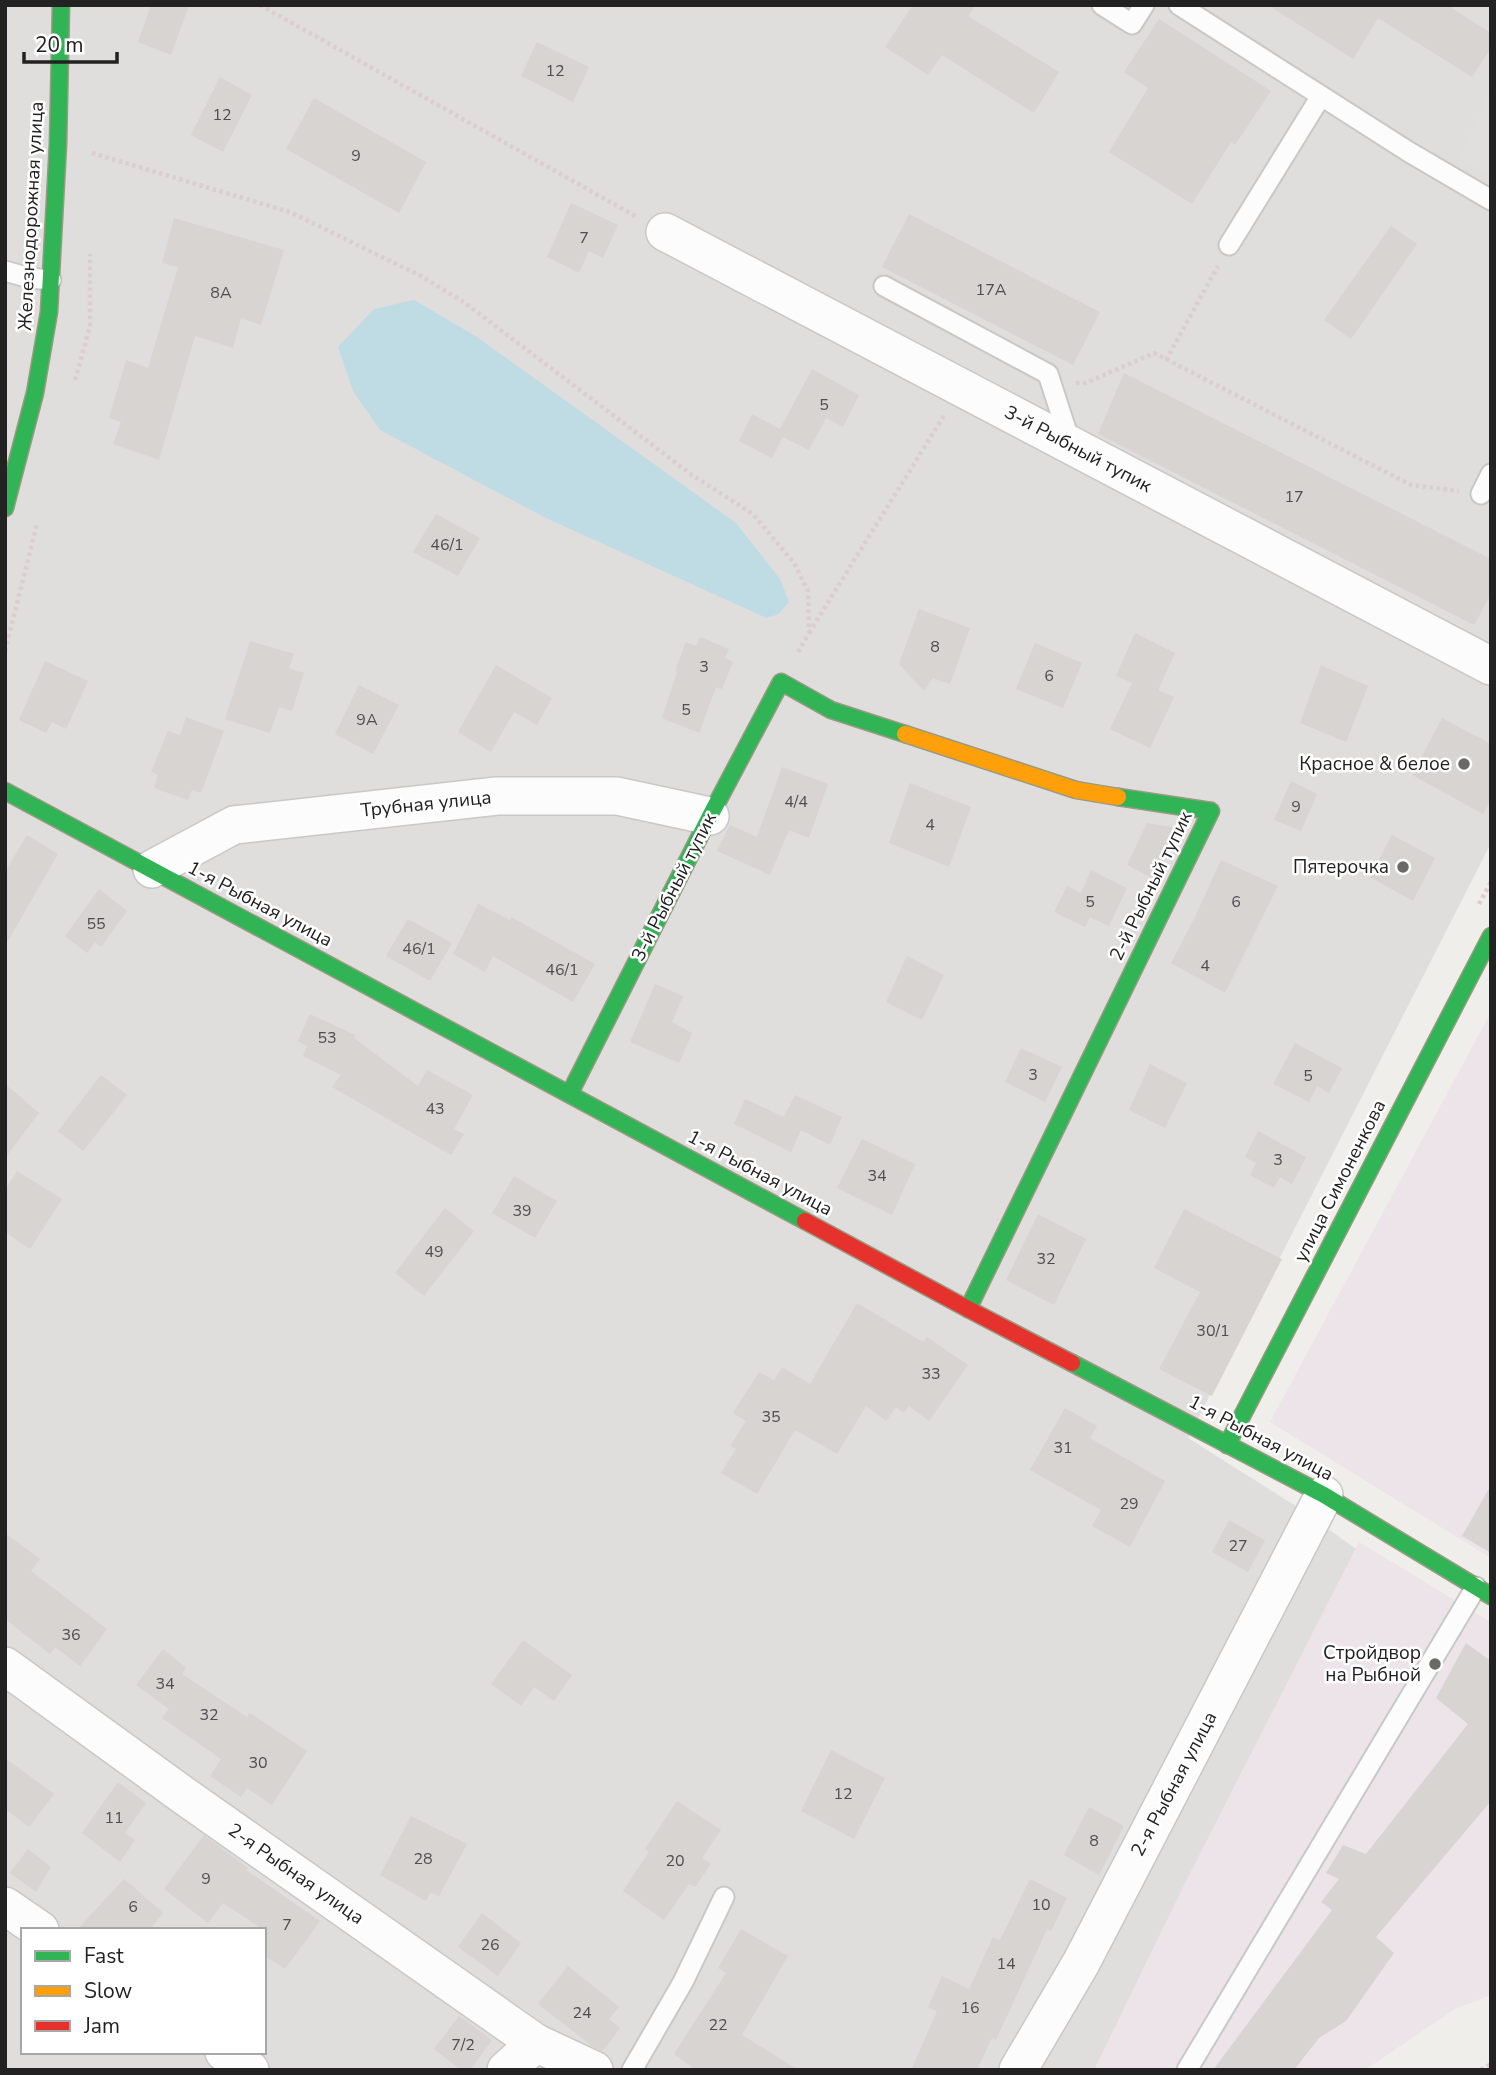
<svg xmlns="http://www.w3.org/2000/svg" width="1496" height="2075" viewBox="0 0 1496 2075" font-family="'Nunito Sans',sans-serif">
<rect width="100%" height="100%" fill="#f0eeeb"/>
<path fill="#dfdedc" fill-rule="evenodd" d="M 5,5 L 1491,5 L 1491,843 L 1188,1438 L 1299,1508 L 1384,1569 L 1136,2070 L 5,2070 ZM 23,1930 L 264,1930 L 264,2052 L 23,2052 Z"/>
<g fill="#ede4e9">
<path d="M 1491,1012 L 1491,1558 L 1270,1422 Z"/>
<path d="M 1359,1542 L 1491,1622 L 1491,1995 L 1455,2009 L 1365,2070 L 1094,2070 L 1183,1887 Z"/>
</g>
<path fill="#e0dfde" d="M 1491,87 L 1491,177 L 1459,158 Z"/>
<path fill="#bfdbe3" d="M 414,300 L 477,337 L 736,523 L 780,579 L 789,602 L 779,614 L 767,618 L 546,518 L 380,430 L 353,391 L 338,347 L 374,309 Z"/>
<g fill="#d7d4d2">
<path d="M 151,5 L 189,5 L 171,55 L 138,42 Z"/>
<path d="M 913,5 L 976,5 L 968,16 L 1059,72 L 1034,113 L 942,55 L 928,75 L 885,47 Z"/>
<path d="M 1268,5 L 1447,5 L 1491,33 L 1491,48 L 1472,77 L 1378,18 L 1353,59 Z"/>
<path d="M 1159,19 L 1271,91 L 1235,145 L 1231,142 L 1192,204 L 1109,152 L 1148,88 L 1124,72 Z"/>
<path d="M 537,42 L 589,67 L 573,102 L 521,76 Z"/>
<path d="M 220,77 L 252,95 L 223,152 L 191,135 Z"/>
<path d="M 314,98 L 426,162 L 399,213 L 286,149 Z"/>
<path d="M 571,203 L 618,225 L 603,258 L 589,251 L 579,273 L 547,257 Z"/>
<path d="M 909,214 L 1100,312 L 1073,365 L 882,267 Z"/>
<path d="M 174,218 L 284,250 L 261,325 L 241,318 L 233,348 L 195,336 L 159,460 L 113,444 L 121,422 L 109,418 L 126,360 L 148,368 L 178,267 L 162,263 Z"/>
<path d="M 1391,226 L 1417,244 L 1351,339 L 1324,320 Z"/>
<path d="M 812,369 L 859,395 L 843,427 L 826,418 L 809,450 L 783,437 L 772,458 L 739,441 L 752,414 L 780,429 Z"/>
<path d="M 1124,373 L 1491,559 L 1491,594 L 1474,625 L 1098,434 Z"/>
<path d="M 436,514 L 480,538 L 458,576 L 413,552 Z"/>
<path d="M 919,609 L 970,628 L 950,684 L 933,678 L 924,691 L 899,664 Z"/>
<path d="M 1135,633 L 1175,653 L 1158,690 L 1174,697 L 1150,748 L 1110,729 L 1132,683 L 1116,676 Z"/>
<path d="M 700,637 L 729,649 L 725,658 L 733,662 L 722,689 L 716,687 L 699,733 L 662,718 L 677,672 L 675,671 L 686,642 L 696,646 Z"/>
<path d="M 250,641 L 294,654 L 289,668 L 304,673 L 292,711 L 279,707 L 270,733 L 225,719 Z"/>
<path d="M 1035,643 L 1082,663 L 1063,708 L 1016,689 Z"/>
<path d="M 45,661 L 88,681 L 66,729 L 52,722 L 46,733 L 19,720 Z"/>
<path d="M 496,665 L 552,698 L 537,725 L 514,712 L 491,752 L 458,732 Z"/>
<path d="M 1321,665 L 1368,686 L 1346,742 L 1300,723 Z"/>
<path d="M 359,685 L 399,705 L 373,754 L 335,734 Z"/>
<path d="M 186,717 L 224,731 L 201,793 L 192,790 L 188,800 L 154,788 L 158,775 L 151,772 L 168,731 L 180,735 Z"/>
<path d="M 1442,718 L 1491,744 L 1491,800 L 1483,814 L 1412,775 Z"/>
<path d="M 782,767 L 828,784 L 809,838 L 789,830 L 770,875 L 717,851 L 730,825 L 757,837 Z"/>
<path d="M 1291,781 L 1317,794 L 1301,831 L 1274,820 Z"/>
<path d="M 910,783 L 971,807 L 949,867 L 889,843 Z"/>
<path d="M 1147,823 L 1178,828 L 1154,879 L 1127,865 Z"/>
<path d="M 27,835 L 58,854 L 5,946 L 5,872 Z"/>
<path d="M 1392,835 L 1435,858 L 1413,901 L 1370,877 Z"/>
<path d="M 1221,860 L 1278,886 L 1225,993 L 1171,963 L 1195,917 Z"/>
<path d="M 1091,870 L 1127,888 L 1109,926 L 1090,917 L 1085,927 L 1054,912 L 1067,886 L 1081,893 Z"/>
<path d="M 99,889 L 127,911 L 101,947 L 95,942 L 87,953 L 65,936 Z"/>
<path d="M 478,904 L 510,920 L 511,917 L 595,964 L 573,1002 L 493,956 L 485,972 L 453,954 Z"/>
<path d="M 408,919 L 452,943 L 430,981 L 386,956 Z"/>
<path d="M 907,956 L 944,975 L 922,1020 L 886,1002 Z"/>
<path d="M 655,984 L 683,996 L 672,1022 L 692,1033 L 679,1063 L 630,1042 Z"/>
<path d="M 310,1014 L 355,1035 L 354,1038 L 418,1086 L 427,1070 L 473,1095 L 454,1129 L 464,1134 L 451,1155 L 332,1087 L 341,1075 L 303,1056 L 307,1046 L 298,1041 Z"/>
<path d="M 1295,1043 L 1342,1068 L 1329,1093 L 1317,1086 L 1309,1102 L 1273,1084 Z"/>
<path d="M 1021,1048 L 1062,1067 L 1045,1102 L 1005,1082 Z"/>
<path d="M 1150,1064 L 1187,1083 L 1165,1128 L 1129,1110 Z"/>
<path d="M 101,1075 L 127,1095 L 83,1151 L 58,1131 Z"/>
<path d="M 5,1084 L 39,1113 L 5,1158 Z"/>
<path d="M 795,1095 L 842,1117 L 830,1145 L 801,1130 L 791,1152 L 734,1124 L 745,1099 L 784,1117 Z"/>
<path d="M 1258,1131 L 1306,1157 L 1292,1184 L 1280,1177 L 1274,1188 L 1250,1175 L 1256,1163 L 1245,1157 Z"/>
<path d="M 862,1139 L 915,1164 L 892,1215 L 837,1188 Z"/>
<path d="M 17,1171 L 62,1199 L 30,1249 L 5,1232 L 5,1190 Z"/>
<path d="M 514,1176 L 557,1201 L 535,1238 L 492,1213 Z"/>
<path d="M 445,1208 L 474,1231 L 424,1296 L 395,1273 Z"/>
<path d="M 1184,1209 L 1282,1259 L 1212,1396 L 1159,1369 L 1200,1292 L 1154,1268 Z"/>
<path d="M 1038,1214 L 1086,1239 L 1054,1305 L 1006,1280 Z"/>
<path d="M 857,1303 L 923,1342 L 927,1337 L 968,1365 L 929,1421 L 909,1406 L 904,1413 L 896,1407 L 886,1421 L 866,1406 L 837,1454 L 795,1430 L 757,1494 L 721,1473 L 736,1449 L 730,1446 L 746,1421 L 733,1413 L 759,1372 L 774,1380 L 782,1367 L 810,1384 Z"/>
<path d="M 1065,1408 L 1097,1426 L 1090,1438 L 1165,1481 L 1130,1547 L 1092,1526 L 1101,1510 L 1030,1470 Z"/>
<path d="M 1491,1485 L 1491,1553 L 1462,1536 Z"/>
<path d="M 1229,1520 L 1265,1540 L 1248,1572 L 1212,1552 Z"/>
<path d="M 5,1533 L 40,1559 L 31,1571 L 107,1629 L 80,1666 L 55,1647 L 50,1654 L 5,1619 Z"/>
<path d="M 523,1640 L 572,1675 L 554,1701 L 534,1687 L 521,1706 L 491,1684 Z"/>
<path d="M 1466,1643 L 1491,1661 L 1491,1801 L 1376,1937 L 1394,1953 L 1346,2021 L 1319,2038 L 1294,2070 L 1213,2070 L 1332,1910 L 1321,1902 L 1339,1879 L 1326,1873 L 1343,1845 L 1366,1854 L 1468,1724 L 1436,1698 Z"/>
<path d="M 163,1649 L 186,1668 L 182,1674 L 247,1717 L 250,1713 L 307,1751 L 272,1805 L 247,1788 L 241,1797 L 210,1776 L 221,1759 L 162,1718 L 169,1709 L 136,1685 Z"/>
<path d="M 831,1750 L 885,1778 L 854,1839 L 801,1811 Z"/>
<path d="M 5,1758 L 54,1794 L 29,1827 L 5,1809 Z"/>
<path d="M 118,1782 L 146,1803 L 125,1833 L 135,1840 L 120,1862 L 82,1833 Z"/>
<path d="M 677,1801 L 721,1830 L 702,1858 L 711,1864 L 695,1887 L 689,1884 L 664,1920 L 623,1891 L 649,1852 L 645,1849 Z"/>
<path d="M 1089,1807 L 1124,1826 L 1099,1875 L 1064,1855 Z"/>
<path d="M 411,1816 L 467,1844 L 439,1896 L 430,1892 L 426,1901 L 380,1875 Z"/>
<path d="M 204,1835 L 248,1868 L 246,1870 L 320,1921 L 285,1969 L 264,1955 L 264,1930 L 223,1903 L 208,1923 L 164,1889 Z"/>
<path d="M 28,1849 L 51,1867 L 36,1892 L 10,1873 Z"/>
<path d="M 124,1879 L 163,1913 L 149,1930 L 77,1930 Z"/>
<path d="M 1030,1879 L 1067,1898 L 1051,1931 L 1047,1929 L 996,2040 L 992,2038 L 977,2070 L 911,2070 L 937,2011 L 928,2007 L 942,1976 L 969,1989 L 993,1937 L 1000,1940 Z"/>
<path d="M 482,1913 L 521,1943 L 498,1976 L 458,1947 Z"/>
<path d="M 741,1929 L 788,1956 L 742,2035 L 798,2070 L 696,2070 L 674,2054 L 726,1973 L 718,1968 Z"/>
<path d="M 568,1966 L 619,2007 L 609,2019 L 620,2028 L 603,2051 L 592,2046 L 538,2004 Z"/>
<path d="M 459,2016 L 492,2040 L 470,2070 L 461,2070 L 434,2049 Z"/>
</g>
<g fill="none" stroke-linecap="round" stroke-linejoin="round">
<defs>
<g id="lane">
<path d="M 1102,5 L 1132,24 L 1144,5"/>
<path d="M 1179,5 L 1409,152 L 1491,200"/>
<path d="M 1229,245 L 1321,96"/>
<path d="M 5,271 L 30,278 L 51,280"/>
<path d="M 884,286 L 1048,374 L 1071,445"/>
<path d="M 1481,494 L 1491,474"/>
<path d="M 632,2070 L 683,1982 L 724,1897"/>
<path d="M 1187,2070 L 1476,1587"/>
</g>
<g id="street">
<path d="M 665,232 L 1491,666"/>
<path d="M 152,869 L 234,825 L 497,796 L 617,796 L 710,816"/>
<path d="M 5,1666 L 183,1795 L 536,2043 L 594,2070"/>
<path d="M 5,1906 L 40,1930"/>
<path d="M 224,2052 L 250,2070"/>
<path d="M 506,2070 L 536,2043"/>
<path d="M 1018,2070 L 1081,1963 L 1324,1495"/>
</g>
<g id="fast">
<path d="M 5,508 L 35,393 L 49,312 L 58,144 L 61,5"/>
<path d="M 5,791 L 805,1221"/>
<path d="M 570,1093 L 710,816 L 781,682 L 831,710 L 905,734"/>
<path d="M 968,1309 L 1211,811 L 1118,797"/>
<path d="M 1072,1363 L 1324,1495 L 1491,1596"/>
<path d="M 1227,1445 L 1491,936"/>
</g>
<path id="slow" d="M 905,734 L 1076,790 L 1118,797"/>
<path id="jam" d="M 805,1221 L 968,1309 L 1072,1363"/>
</defs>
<use href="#lane" stroke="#c9c8c7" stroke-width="23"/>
<use href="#street" stroke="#c9c8c7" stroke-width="40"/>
<use href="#fast" stroke="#999a82" stroke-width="19"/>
<use href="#slow" stroke="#999a82" stroke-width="19"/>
<use href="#jam" stroke="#999a82" stroke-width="19"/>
<g stroke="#dccecd" stroke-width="4.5" stroke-dasharray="3.5 3.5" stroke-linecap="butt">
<path d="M 260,5 L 637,217"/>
<path d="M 92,153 L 290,212 L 421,276 L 465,303 L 692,475 L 753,514 L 794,563 L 808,591 L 809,633 L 797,654"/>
<path d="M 1166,360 L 1218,266"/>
<path d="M 75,380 L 90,326 L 90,254"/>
<path d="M 1076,383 L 1086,383 L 1154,353 L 1411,485 L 1459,491"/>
<path d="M 809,633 L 945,414"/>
<path d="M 5,651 L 37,524"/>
<path d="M 1479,904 L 1491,882"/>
<path d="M 1481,2070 L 1491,2064"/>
</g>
<use href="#lane" stroke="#fdfcfc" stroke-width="19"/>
<use href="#street" stroke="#fdfcfc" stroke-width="37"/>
<use href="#fast" stroke="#30b455" stroke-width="16"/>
<use href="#slow" stroke="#ff9f0a" stroke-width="16"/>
<use href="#jam" stroke="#e5322d" stroke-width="16"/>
</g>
<g fill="#6a6968" stroke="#fff" stroke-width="2.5">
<circle cx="1464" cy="764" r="7"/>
<circle cx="1403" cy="867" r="7"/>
<circle cx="1435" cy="1664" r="7"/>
</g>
<g text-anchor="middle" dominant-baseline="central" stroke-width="5" stroke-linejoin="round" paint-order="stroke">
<g font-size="16" fill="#4f4e4e">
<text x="555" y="71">12</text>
<text x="222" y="115">12</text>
<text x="356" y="156">9</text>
<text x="584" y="238">7</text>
<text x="991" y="290">17А</text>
<text x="221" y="293">8А</text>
<text x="824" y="405">5</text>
<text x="1294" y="497">17</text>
<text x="447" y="545">46/1</text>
<text x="935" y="647">8</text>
<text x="704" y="667">3</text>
<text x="1049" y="676">6</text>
<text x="686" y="710">5</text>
<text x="367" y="720">9А</text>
<text x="796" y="802">4/4</text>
<text x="1296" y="807">9</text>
<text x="930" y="825">4</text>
<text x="1090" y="902">5</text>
<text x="1236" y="902">6</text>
<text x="96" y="924">55</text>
<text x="419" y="949">46/1</text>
<text x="1205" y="966">4</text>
<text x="562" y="970">46/1</text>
<text x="327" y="1038">53</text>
<text x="1033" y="1075">3</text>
<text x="1308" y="1076">5</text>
<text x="435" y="1109">43</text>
<text x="1278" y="1160">3</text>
<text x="877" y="1176">34</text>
<text x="522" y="1211">39</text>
<text x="434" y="1252">49</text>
<text x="1046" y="1259">32</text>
<text x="1213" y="1331">30/1</text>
<text x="931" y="1374">33</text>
<text x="771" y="1417">35</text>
<text x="1063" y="1448">31</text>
<text x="1129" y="1504">29</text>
<text x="1238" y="1546">27</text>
<text x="71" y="1635">36</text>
<text x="165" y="1684">34</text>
<text x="209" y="1715">32</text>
<text x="258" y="1763">30</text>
<text x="843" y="1794">12</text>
<text x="114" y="1818">11</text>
<text x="1094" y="1841">8</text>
<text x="423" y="1859">28</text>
<text x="675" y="1861">20</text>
<text x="206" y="1879">9</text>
<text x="1041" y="1905">10</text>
<text x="133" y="1907">6</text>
<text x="287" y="1925">7</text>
<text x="490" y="1945">26</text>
<text x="1006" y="1964">14</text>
<text x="970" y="2008">16</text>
<text x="582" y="2013">24</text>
<text x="718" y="2025">22</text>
<text x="463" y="2045">7/2</text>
</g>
<g font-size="19" fill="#222" stroke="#fff">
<text transform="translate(31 216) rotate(-87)">Железнодорожная улица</text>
<text transform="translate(1078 449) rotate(28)">3-й Рыбный тупик</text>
<text transform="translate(426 804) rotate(-6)">Трубная улица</text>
<text transform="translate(1151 886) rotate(-64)">2-й Рыбный тупик</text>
<text transform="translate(674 887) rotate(-63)">3-й Рыбный тупик</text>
<text transform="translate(260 904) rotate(28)">1-я Рыбная улица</text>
<text transform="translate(760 1173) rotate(28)">1-я Рыбная улица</text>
<text transform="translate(1340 1181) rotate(-63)">улица Симоненкова</text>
<text transform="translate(1261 1438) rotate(28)">1-я Рыбная улица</text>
<text transform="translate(1174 1784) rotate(-62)">2-я Рыбная улица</text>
<text transform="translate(296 1874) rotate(35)">2-я Рыбная улица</text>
</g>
<g font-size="19" fill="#222" stroke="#fff" text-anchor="end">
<text x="1450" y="764">Красное &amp; белое</text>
<text x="1389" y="867">Пятерочка</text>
<text x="1421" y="1653">Стройдвор<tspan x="1421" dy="22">на Рыбной</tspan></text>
</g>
</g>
<rect width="1496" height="2075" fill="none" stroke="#222222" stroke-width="14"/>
<rect x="21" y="1928" width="245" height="126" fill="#ffffff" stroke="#a7a7a7" stroke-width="2"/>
<rect x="35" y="1951" width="35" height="10" fill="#30b455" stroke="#a7a7a7" stroke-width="2"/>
<text x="84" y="1963" font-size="21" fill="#222222">Fast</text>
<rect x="35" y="1986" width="35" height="10" fill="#ff9f0a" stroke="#a7a7a7" stroke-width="2"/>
<text x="84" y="1998" font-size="21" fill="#222222">Slow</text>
<rect x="35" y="2021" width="35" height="10" fill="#e5322d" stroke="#a7a7a7" stroke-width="2"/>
<text x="84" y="2033" font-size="21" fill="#222222">Jam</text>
<path d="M24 52v10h93v-10" fill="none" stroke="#222222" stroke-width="3.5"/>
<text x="35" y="52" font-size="21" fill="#222222" stroke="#ffffff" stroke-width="5" paint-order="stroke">20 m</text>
</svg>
